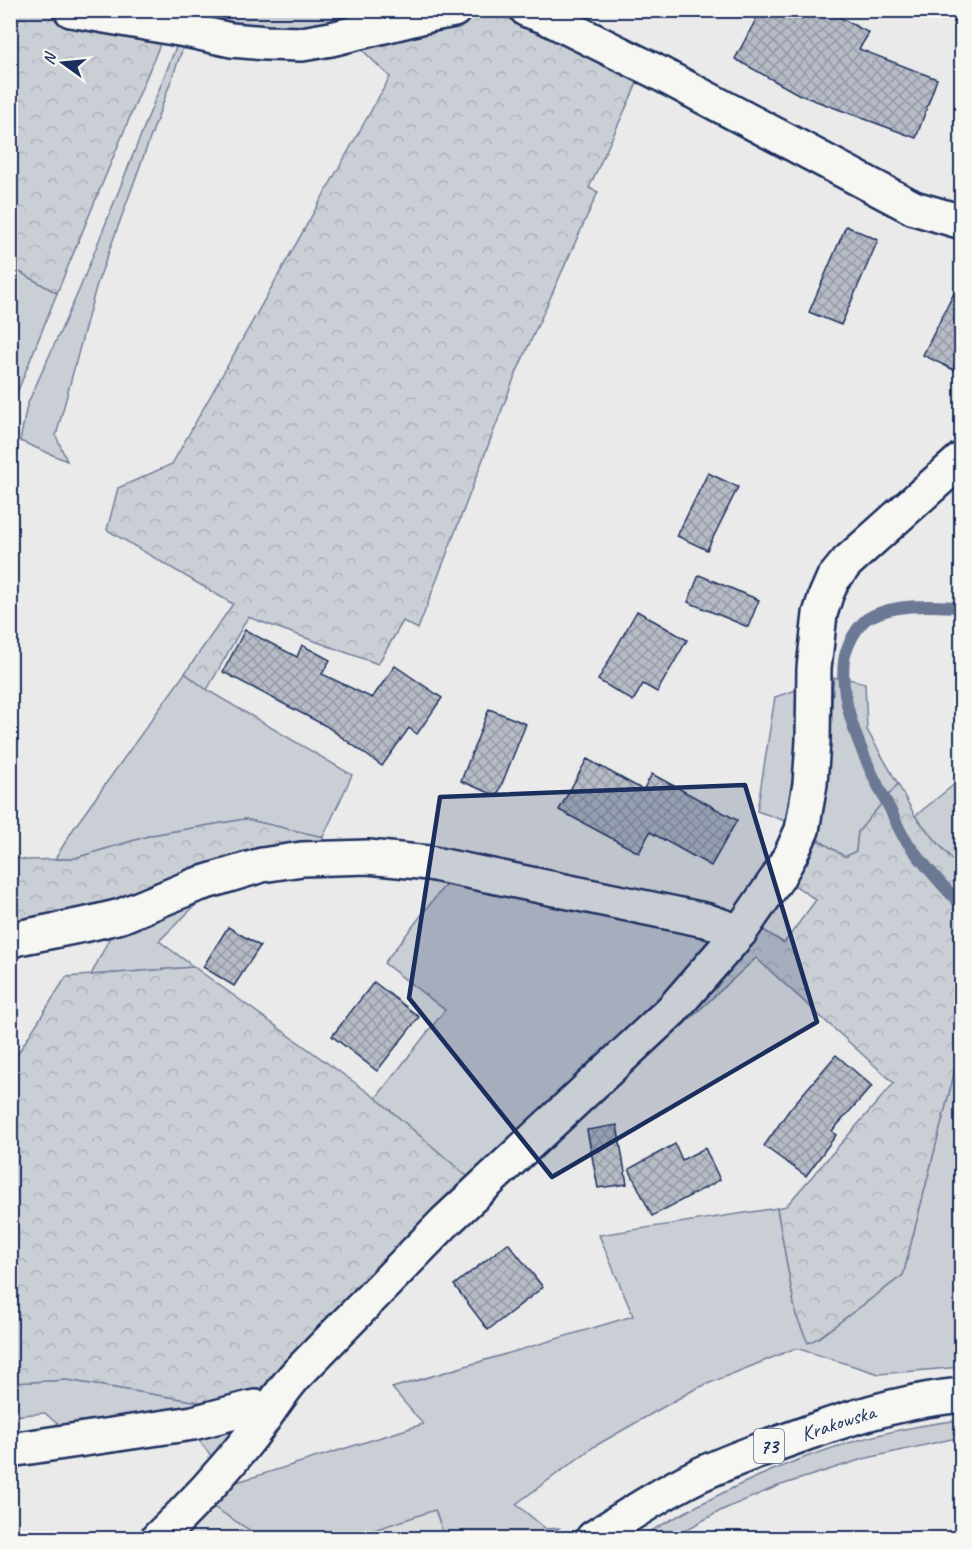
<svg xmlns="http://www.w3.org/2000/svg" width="972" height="1549" viewBox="0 0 972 1549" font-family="Caveat,sans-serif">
<defs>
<pattern id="forest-crowns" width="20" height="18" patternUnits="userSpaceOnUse" patternTransform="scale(1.5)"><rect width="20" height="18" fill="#caced5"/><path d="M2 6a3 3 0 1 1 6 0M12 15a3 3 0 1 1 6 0" fill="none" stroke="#adb1b9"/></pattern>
<pattern id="building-cross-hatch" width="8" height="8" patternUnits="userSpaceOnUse" patternTransform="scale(1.5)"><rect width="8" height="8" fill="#b6bbc6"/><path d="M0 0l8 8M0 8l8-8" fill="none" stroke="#9398a4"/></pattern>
</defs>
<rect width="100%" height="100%" fill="#e9eae9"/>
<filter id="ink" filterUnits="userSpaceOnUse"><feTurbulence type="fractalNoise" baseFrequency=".0167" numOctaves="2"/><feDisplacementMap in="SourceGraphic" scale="12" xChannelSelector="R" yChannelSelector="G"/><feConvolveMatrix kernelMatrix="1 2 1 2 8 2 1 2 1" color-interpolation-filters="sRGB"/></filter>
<g filter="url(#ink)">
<g fill="#dadcde">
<path d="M 210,1505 L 214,1509 L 262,1538 L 171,1538 Z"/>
<path d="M 435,1510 L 445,1538 L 350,1538 Z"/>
</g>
<g fill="#caced5" stroke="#727e9a" stroke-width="1.5">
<path d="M 118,11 L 412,11 L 302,35 Z"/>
<path d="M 178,42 L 184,45 L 96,287 L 56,436 L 67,461 L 20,441 L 27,405 L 80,288 Z"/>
<path d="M 11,267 L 57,293 L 11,408 Z"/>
<path d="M 185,673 L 207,690 L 352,775 L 323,837 L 245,819 L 152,835 L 72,859 L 55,859 L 74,828 Z"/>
<path d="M 840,677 L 865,683 L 867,730 L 898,784 L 858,832 L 856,851 L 845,857 L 814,837 L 824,793 L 834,678 Z"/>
<path d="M 802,688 L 801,749 L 788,822 L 757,811 L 775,697 Z"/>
<path d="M 961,779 L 961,870 L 915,816 Z"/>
<path d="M 452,876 L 710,927 L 720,943 L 476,1184 L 376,1098 L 445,1010 L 384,963 Z"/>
<path d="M 210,891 L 159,941 L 194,967 L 91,975 L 116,925 Z"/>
<path d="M 961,1046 L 961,1367 L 879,1374 L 796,1348 L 695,1389 L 595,1446 L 516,1504 L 546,1529 L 559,1528 L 545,1538 L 445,1538 L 435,1510 L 350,1538 L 262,1538 L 210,1505 L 234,1483 L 423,1424 L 392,1388 L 633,1316 L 599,1235 L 777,1208 L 796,1315 L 808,1342 L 818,1338 L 903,1275 Z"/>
<path d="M 67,1380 L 218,1405 L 65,1431 L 45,1413 L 11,1416 L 11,1383 Z"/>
<path d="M 252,1417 L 218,1465 L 194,1434 Z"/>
<path d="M 961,1420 L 961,1437 L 863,1459 L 778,1486 L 722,1510 L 671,1538 L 639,1538 C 740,1479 843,1433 961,1420 Z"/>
</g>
<g fill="url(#forest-crowns)" stroke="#727e9a" stroke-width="1.5">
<path d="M 11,11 L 35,11 L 163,37 L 57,293 L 11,267 Z"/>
<path d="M 502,17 L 541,27 L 640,77 L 589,188 L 598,192 L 514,378 L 418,629 L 403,621 L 378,664 L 248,617 L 207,690 L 185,673 L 233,604 L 107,530 L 118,488 L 172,464 L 390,77 L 356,44 L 466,18 Z"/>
<path d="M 898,784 L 915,816 L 961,870 L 961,1046 L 903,1275 L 818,1338 L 808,1343 L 796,1315 L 777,1208 L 786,1206 L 894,1083 L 756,958 L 681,1027 L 757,926 L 784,943 L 816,900 L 790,882 L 814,837 L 845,857 L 856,851 L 858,832 Z"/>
<path d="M 245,819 L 323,837 L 323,849 L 180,883 L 11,930 L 10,856 L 25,860 L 72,859 L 152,835 Z"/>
<path d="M 194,967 L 376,1098 L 476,1184 L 276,1377 L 252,1394 L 218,1405 L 67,1380 L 11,1383 L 10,1066 L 66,977 Z"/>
</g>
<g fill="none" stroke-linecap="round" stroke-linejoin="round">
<path stroke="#6c7995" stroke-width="12" d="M 962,607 C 932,606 899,603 872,616 C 864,619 857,629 853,636 C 849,644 845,651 844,661 C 838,706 868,768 889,807 C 894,817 898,827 903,836 C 920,861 941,884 962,906"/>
</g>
<g fill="url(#building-cross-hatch)" stroke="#1b2f5e" stroke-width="1.5">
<path d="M 761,10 L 826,10 L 869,33 L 859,49 L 937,79 L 916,138 L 800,95 L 735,59 Z"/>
<path d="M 846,226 L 878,240 L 841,325 L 809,312 Z"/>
<path d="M 962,277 L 962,374 L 923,355 Z"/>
<path d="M 708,473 L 738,487 L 707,550 L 677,536 Z"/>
<path d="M 699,575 L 759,600 L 748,627 L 688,602 Z"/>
<path d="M 637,611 L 687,640 L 657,692 L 643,684 L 633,701 L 598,680 Z"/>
<path d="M 245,630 L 297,657 L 302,645 L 330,660 L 322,674 L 372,698 L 395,666 L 442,698 L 417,734 L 409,728 L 382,766 L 326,726 L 223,672 Z"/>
<path d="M 489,709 L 526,724 L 497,796 L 461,781 Z"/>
<path d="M 587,759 L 643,790 L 652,774 L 737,820 L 711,866 L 650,832 L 639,853 L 559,810 Z"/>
<path d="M 228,927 L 260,946 L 234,986 L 203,967 Z"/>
<path d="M 374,982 L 419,1017 L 377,1071 L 332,1036 Z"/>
<path d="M 836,1055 L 872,1086 L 832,1131 L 836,1135 L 806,1176 L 764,1146 L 790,1109 Z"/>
<path d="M 617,1125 L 627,1184 L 598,1188 L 587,1130 Z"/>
<path d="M 675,1144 L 682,1160 L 705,1148 L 720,1180 L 652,1216 L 629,1169 Z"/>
<path d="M 508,1243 L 543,1287 L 488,1330 L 454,1285 Z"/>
</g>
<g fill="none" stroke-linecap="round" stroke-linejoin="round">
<defs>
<g id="minor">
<path d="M 71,10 L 185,30 L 231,40 L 266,43 L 302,44 L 331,39 L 433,14 L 454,10"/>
<path d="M 527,10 L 544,16 L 653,70 L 914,208 L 962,222"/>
<path d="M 10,941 L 18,938 L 88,924 L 121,916 L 196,885 L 262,865 L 302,859 L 368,857 L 429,863 L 705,920 L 740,932"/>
<path d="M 10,1450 L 193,1423 L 250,1408 L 256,1407 L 269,1410"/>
<path d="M 158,1538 C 192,1506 223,1472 252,1435 C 267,1415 279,1394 296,1375 L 445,1222 L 672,1010 L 740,932 L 778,877 L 791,854 L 802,830 L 810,784 L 813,741 L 814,668 L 820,614 L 826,595 L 833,579 L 847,562 L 962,459"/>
</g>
<g id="major">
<path id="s1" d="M 593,1538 C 627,1516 662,1493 699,1475 C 735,1458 773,1445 810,1432 C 860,1414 909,1400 962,1395"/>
</g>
</defs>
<use href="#minor" stroke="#1b2f5e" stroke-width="38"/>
<use href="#major" stroke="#1b2f5e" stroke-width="38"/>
<use href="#minor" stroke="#f6f6f2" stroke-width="33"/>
<use href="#major" stroke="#f6f6f2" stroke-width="33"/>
</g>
</g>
<path fill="#1b2f5e" fill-opacity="0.2" stroke="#1b2f5e" stroke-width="4.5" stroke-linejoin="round" d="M 745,785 L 817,1022 L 552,1177 L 409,998 L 440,797 Z"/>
<g text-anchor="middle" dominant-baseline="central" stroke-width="6" stroke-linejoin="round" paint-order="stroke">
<rect fill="#f6f6f2" stroke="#5d6b8a" stroke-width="1.5" x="754" y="1429" width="30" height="34" rx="4.5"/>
<g font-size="20" font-weight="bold" fill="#1b2f5e">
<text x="769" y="1446">73</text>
</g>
<g font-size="21" fill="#1b2f5e" stroke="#f6f6f2">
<text stroke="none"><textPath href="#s1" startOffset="272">Krakowska</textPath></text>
</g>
</g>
<rect width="972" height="1549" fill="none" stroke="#f6f6f2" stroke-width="36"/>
<rect x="18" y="18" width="936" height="1513" fill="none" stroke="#1b2f5e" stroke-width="2" filter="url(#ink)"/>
<g transform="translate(63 63) rotate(285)" stroke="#f6f6f2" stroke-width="4.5" paint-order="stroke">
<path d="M0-4.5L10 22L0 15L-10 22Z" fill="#1b2f5e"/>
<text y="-9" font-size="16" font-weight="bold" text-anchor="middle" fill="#1b2f5e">N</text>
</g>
</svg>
